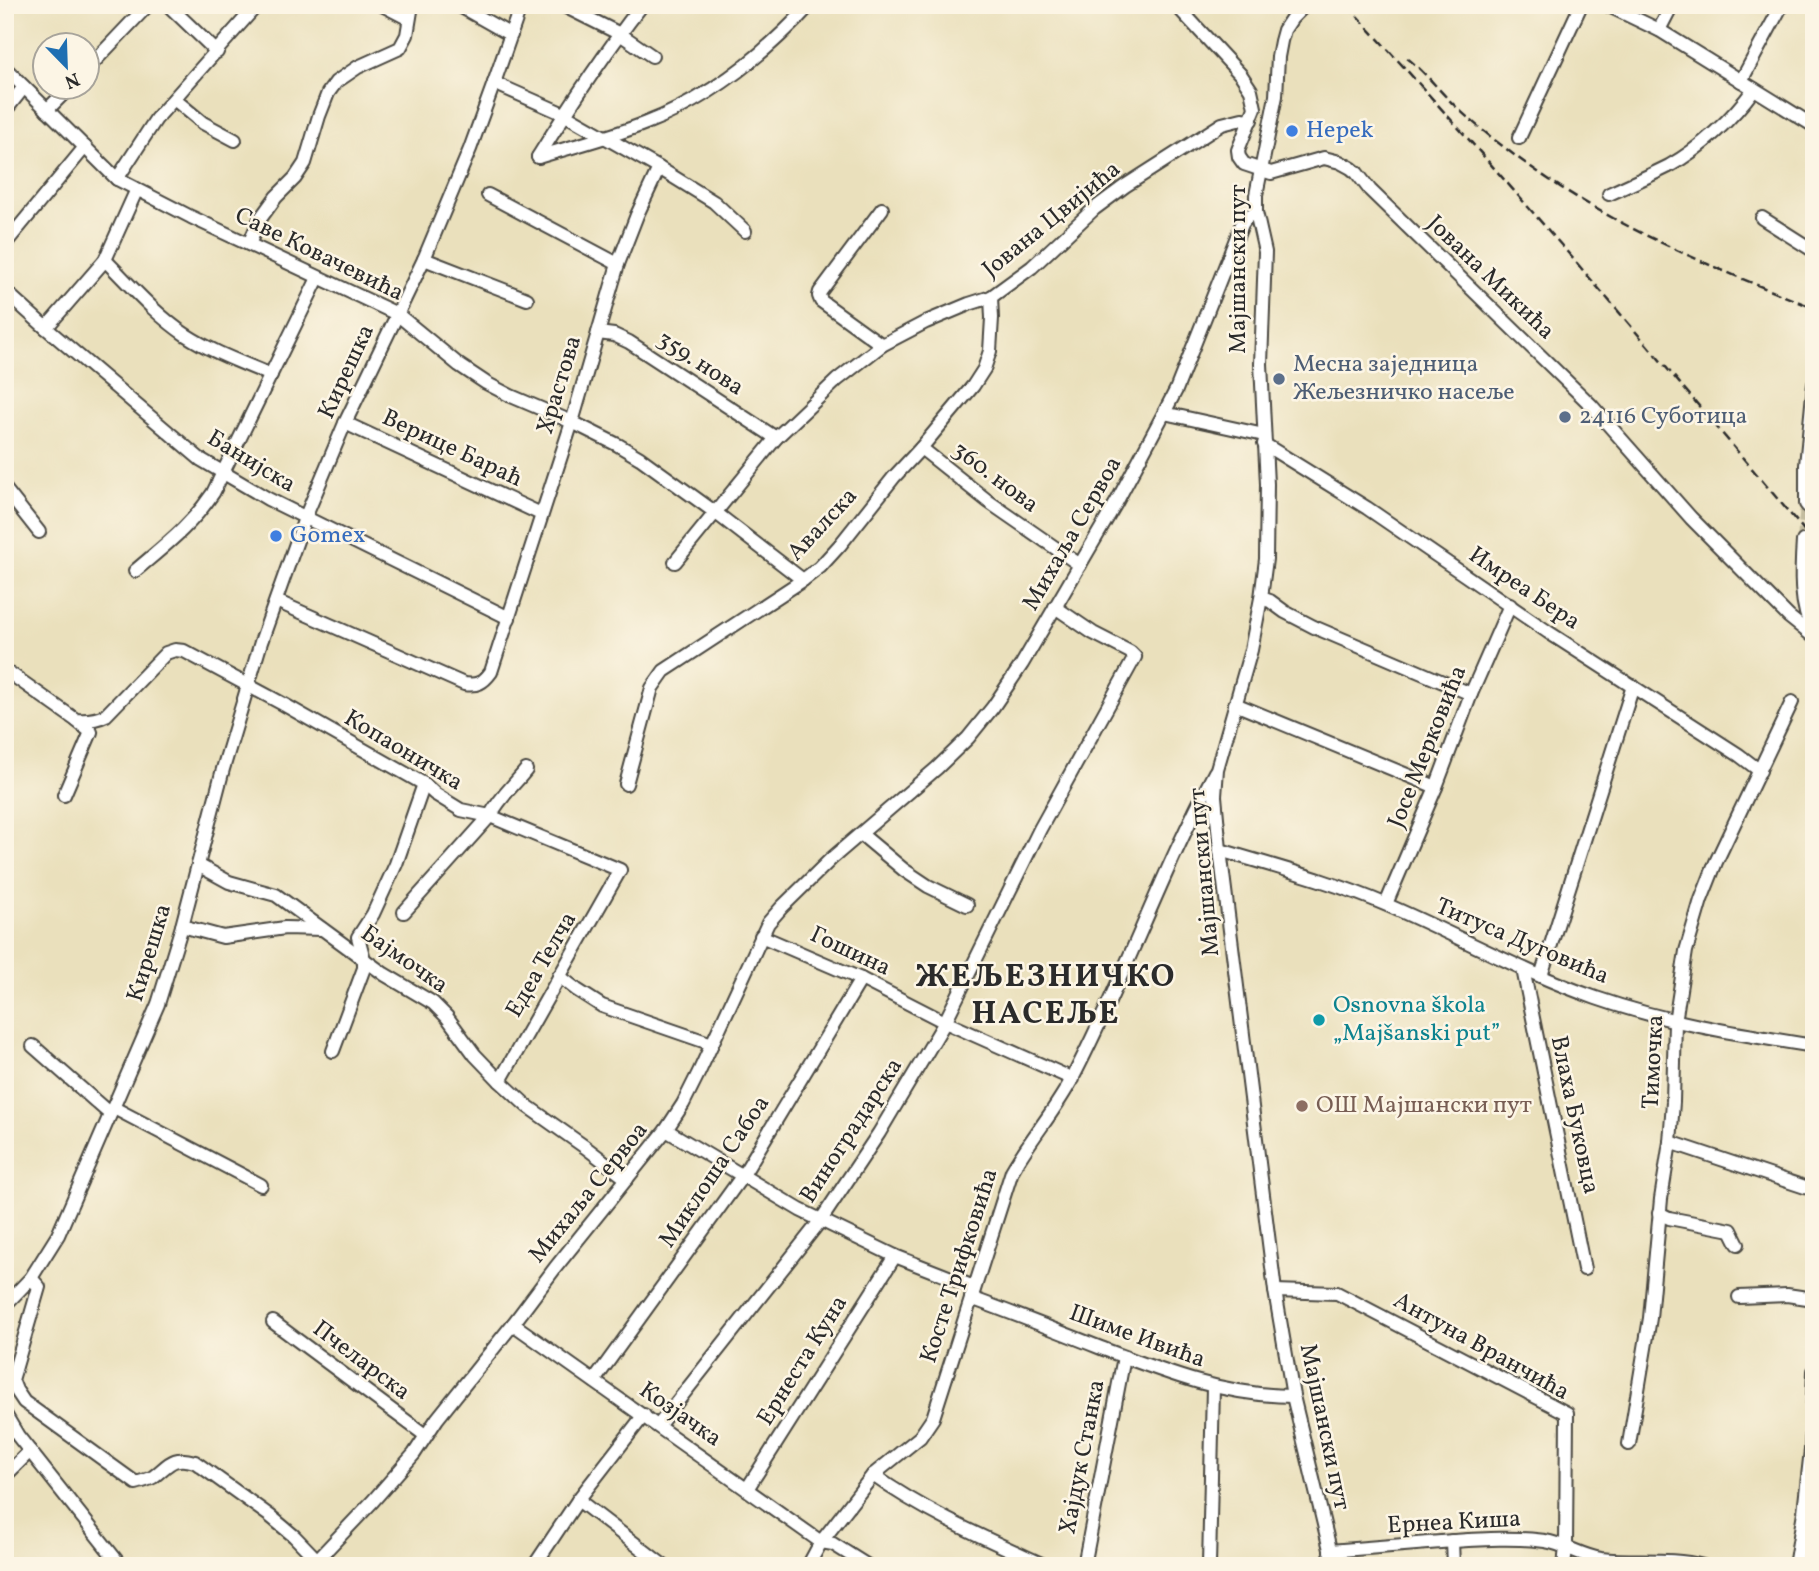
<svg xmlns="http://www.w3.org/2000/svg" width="1819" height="1571" viewBox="0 0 1819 1571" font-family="Vollkorn,serif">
<rect width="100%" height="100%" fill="#fcf5e5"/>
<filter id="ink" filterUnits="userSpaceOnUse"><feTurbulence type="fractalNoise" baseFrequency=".0143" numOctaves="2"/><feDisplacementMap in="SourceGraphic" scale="14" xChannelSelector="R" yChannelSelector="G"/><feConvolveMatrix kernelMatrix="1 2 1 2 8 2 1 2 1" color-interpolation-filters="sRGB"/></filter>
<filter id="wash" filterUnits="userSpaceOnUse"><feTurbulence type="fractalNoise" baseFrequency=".00686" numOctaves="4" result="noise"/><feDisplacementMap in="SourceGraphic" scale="28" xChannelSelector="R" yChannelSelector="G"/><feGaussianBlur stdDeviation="1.57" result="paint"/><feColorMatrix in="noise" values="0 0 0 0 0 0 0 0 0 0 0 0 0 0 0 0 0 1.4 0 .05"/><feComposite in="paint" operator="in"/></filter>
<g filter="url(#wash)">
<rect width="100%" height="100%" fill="#eae0bc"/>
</g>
<g filter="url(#ink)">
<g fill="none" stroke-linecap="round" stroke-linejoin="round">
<path stroke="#c4bc9f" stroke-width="12" stroke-dasharray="12 6" stroke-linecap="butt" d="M 1803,541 L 1806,504"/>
<defs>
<g id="minor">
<path d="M 168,5 L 217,52"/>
<path d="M 382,5 L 409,19"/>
<path d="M 458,5 L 511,35"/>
<path d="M 562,5 L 620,34 L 652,56"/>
<path d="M 1176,5 L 1241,75 L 1251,90 L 1255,108 L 1238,150 L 1239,157 L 1244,164 L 1271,173 L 1324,158 L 1340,162 L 1351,168 L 1357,173 L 1370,190 L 1591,405 L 1691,518 L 1789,617 L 1814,637"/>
<path d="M 1305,5 L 1292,18 L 1284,30 L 1281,41 L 1278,57 L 1276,96 L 1256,195 L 1256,212 L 1265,252 L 1261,364 L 1267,484 L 1266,559 L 1261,598 L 1251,650 L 1217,769 L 1215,796 L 1220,850 L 1275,1291 L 1293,1396 L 1334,1566"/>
<path d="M 1607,5 L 1659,30 L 1814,126"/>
<path d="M 1659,30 L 1672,5"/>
<path d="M 5,68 L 117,179 L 191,217 L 397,314 L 459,365 L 486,383 L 511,396 L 572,422 L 618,445 L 640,458 L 716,513 L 803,580"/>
<path d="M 88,68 L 148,5"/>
<path d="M 1741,81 L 1782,5"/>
<path d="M 494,83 L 564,114 L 659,168 L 714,202 L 745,231"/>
<path d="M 174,99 L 203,123 L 235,140"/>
<path d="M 47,110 L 69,88"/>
<path d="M 5,111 L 24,87"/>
<path d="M 1519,138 L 1581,5"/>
<path d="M 538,157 C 574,146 611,137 646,123 C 709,99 764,55 810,5"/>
<path d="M 538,157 C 570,105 604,54 642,5"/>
<path d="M 117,179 L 156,119 L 257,5"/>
<path d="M 1609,194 C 1629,185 1649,176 1669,166 C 1700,149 1733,118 1754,89"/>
<path d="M 488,195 L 618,264"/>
<path d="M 1762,218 L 1814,251"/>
<path d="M 5,244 L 85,147"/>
<path d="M 249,244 L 260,219 L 276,197 L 295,178 L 305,163 L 319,116 L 328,93 L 336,82 L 358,67 L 400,48 L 407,35 L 412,5"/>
<path d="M 424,259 L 527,299"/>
<path d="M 105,260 C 131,286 156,315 186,335 C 212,352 243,363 271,375"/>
<path d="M 5,291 L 46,328 L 200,459 L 268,499 L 509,618"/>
<path d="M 46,328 L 105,260 L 137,189"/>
<path d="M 598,333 L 614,335 L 629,342 L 776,438"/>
<path d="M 882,345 L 821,301 L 819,296 L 820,292 L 882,209"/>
<path d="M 1814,384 L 1806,465 L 1806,504 L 1814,514"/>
<path d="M 1164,413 L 1264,435"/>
<path d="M 345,423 L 541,514"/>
<path d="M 1264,444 L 1367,508 L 1548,632 L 1739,755 L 1760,771"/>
<path d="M 921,448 L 989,502 L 1080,565"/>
<path d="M 5,489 L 39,532"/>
<path d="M 1803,541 C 1801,570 1799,607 1814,633"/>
<path d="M 675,562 L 776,438 L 837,380 L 882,345 L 926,322 L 969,304 L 991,297 L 1032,267 L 1094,209 L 1125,186 L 1222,124 L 1242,119 L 1251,120"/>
<path d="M 135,571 C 164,546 191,526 213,493 L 318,278"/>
<path d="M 1261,598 L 1270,601 L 1285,612 L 1314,627 L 1471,694"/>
<path d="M 276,601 L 464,684 C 477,686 483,683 491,672 L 572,422 L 618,264 L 637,215 L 659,168"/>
<path d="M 5,672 L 11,674 L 76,720 C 88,721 96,720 106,715 L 166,653 L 175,650 L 184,651 L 283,704 L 424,784 L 435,794 L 461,810 L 490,816 L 620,870 L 500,1081"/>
<path d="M 1235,704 L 1436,787"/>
<path d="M 626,784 L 652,688 L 664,671 L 803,580 L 820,567 L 840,545 L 894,477 L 921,448 L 973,386 L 984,369 L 990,351 L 992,318 L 991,297"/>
<path d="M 64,795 L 91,732 L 77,721"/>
<path d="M 861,834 L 904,870 L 928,886 L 967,905"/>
<path d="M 1220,850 C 1276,867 1334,882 1387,905 C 1457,935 1524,973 1596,998 C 1668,1023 1739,1034 1814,1046"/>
<path d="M 198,865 L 229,882 L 276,895 L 384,974 L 433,1003 L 447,1017 L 475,1055 L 500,1081 L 527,1106 L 585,1147 L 627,1179"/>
<path d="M 1386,904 L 1436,787 L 1471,694 L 1510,605"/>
<path d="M 404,912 L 490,816 C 499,798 514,785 526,770"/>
<path d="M 182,926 L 223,937 L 285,928 L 322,929"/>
<path d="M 761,936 L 861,979 L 945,1022 L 1073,1079"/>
<path d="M 1523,969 L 1584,1269"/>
<path d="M 559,976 L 577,990 L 602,1006 L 712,1044"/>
<path d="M 1541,976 L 1633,686"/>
<path d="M 33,1046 L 110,1114"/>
<path d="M 333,1051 L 364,968 L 364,959 L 358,937 L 373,914 L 396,864 L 424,784"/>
<path d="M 114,1108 L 261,1185"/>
<path d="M 666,1130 L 800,1210 L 895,1256 L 974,1287"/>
<path d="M 1670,1142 L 1814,1190"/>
<path d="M 1659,1213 L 1669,1218 L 1731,1230 L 1738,1244"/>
<path d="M 31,1278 L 39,1287 L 12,1380 L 16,1390 L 24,1402 L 136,1483 C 142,1481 148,1480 153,1477 C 169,1465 172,1455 195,1462 L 270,1516 L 294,1536 L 323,1566"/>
<path d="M 1275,1291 L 1337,1293 L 1567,1413 L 1566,1547 L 1564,1566"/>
<path d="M 1739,1297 L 1787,1295 L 1814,1299"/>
<path d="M 971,1298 C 1015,1314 1058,1331 1101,1348 C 1164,1372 1225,1396 1293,1396"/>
<path d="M 5,1305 L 31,1278 L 58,1235 L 158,1004 L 182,926 L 223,769 L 261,642 L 305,518 L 345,423 L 424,259 L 470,149 L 494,83 L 521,5"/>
<path d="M 273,1322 L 425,1435"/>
<path d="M 513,1324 L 821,1542 L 833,1544 L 868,1566"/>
<path d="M 594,1381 L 743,1175 L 861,979"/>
<path d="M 5,1414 L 18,1436 L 121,1566"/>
<path d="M 658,1426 L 821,1220 L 879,1133 L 945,1022 L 1040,829 L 1135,657 L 1130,652 L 1093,633 L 1055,607"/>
<path d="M 1629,1444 L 1650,1318 L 1661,1199 L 1670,1142 L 1673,1102 L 1675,1022 L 1686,951 L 1701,900 L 1716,862 L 1792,702"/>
<path d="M 873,1475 C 926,1513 987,1539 1046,1566"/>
<path d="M 5,1479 L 8,1473 L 30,1451"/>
<path d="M 747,1489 L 895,1256"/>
<path d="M 578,1500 L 664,1566"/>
<path d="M 1452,1541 L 1453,1566"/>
<path d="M 1330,1551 C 1371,1548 1412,1544 1453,1541 C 1484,1539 1514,1537 1545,1541 C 1565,1544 1581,1556 1601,1559 C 1634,1563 1670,1557 1703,1566"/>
<path d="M 317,1560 L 372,1502 L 414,1454 L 437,1419 L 513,1324 L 555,1268 L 666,1130 L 683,1104 L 699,1072 L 768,923 L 782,907 L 831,859 L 937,768 L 968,738 L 993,707 L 1022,664 L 1116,503 L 1164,413 L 1176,390 L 1242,224 L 1247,217 L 1256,212"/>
<path d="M 534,1566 L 578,1500 L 644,1415"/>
<path d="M 808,1566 L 821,1542 L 873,1475 L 920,1437 L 933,1418 L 1012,1171 C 1030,1139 1056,1110 1073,1077 C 1125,977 1162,871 1215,772"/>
<path d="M 1084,1566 L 1124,1357"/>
<path d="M 1209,1566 L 1213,1387"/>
<path d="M 1795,1566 L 1804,1512 L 1811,1450 L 1814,1371"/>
</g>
</defs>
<use href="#minor" stroke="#484641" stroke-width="16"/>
<use href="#minor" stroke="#fff" stroke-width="12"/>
<g stroke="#2b2b2b" stroke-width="2.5" stroke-dasharray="10 5" stroke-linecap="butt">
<path d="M 1347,5 C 1508,179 1661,361 1814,542"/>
<path d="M 1407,58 C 1424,71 1437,88 1452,103 C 1475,125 1505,149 1531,167 C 1617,229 1717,269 1814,308"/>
</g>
</g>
</g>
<g fill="#3f7fe0" stroke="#fcf5e5" stroke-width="2.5">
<circle cx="1292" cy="131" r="7"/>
<circle cx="276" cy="536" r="7"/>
</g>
<g fill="#5c6f8a" stroke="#fcf5e5" stroke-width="2.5">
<circle cx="1279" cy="379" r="7"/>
<circle cx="1565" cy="417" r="7"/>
</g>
<circle fill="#0f9aa8" stroke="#fcf5e5" stroke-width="2.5" cx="1319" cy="1020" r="7"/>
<circle fill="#8d6e63" stroke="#fcf5e5" stroke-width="2.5" cx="1302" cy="1106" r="7"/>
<g text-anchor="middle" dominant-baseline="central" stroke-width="5" stroke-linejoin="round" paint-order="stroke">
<g font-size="24" fill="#366cbe" stroke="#fcf5e5" text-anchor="start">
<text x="1306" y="131">Hepek</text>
<text x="290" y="536">Gomex</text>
</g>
<g font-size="24" fill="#2b2b2b" stroke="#fcf5e5">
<text transform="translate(1052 220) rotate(-39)">Јована Цвијића</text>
<text transform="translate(319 255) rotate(26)">Саве Ковачевића</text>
<text transform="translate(1239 269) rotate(-90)">Мајшански пут</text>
<text transform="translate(1490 278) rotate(44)">Јована Микића</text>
<text transform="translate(700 364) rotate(33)">359. нова</text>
<text transform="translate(347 372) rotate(-65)">Кирешка</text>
<text transform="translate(560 385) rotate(-73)">Храстова</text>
<text transform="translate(452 449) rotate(25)">Верице Бараћ</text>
<text transform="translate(251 462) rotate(31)">Банијска</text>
<text transform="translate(995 478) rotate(37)">360. нова</text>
<text transform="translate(823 525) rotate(-47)">Авалска</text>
<text transform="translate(1073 534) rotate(-60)">Михаља Сервоа</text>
<text transform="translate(1524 589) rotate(34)">Имреа Бера</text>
<text transform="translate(1428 747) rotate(-68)">Јосе Мерковића</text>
<text transform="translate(403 751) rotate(31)">Копаоничка</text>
<text transform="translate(1205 872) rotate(-95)">Мајшански пут</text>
<text transform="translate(1522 942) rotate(23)">Титуса Дуговића</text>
<text transform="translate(850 952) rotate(25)">Гошина</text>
<text transform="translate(150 953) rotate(-73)">Кирешка</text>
<text transform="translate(404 960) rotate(35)">Бајмочка</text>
<text transform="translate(542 965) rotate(-60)">Едеа Телча</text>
<text transform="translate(1654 1062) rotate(-87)">Тимочка</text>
<text transform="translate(1574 1115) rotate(78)">Влаха Буковца</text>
<text transform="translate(852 1131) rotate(-57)">Виноградарска</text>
<text transform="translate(715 1172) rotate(-56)">Миклоша Сабоа</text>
<text transform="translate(589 1193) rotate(-51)">Михаља Сервоа</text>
<text transform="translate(960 1266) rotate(-72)">Косте Трифковића</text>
<text transform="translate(1137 1337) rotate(20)">Шиме Ивића</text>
<text transform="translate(1481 1347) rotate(29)">Антуна Вранчића</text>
<text transform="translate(361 1361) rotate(37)">Пчеларска</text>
<text transform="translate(803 1361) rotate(-58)">Ернеста Куна</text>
<text transform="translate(680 1415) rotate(35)">Козјачка</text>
<text transform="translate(1324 1427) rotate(78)">Мајшански пут</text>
<text transform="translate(1083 1457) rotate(-79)">Хајдук Станка</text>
<text transform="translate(1454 1523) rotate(-3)">Ернеа Киша</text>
</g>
<g font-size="24" fill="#4e5e75" stroke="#fcf5e5" text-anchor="start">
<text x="1293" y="365">Месна заједница<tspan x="1293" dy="28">Жељезничко насеље</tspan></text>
<text x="1579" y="417">24116 Суботица</text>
</g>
<g font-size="24" fill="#0d838f" stroke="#fcf5e5" text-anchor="start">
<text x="1333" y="1006">Osnovna škola<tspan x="1333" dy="28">„Majšanski put”</tspan></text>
</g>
<g font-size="24" fill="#785e54" stroke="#fcf5e5" text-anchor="start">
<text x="1316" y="1106">ОШ Мајшански пут</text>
</g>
<g font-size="32" font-weight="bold" letter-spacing="2" fill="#2b2b2b" stroke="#fcf5e5">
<text x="1046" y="978">ЖЕЉЕЗНИЧКО<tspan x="1046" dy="37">НАСЕЉЕ</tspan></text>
</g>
</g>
<rect width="1819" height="1571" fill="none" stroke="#fcf5e5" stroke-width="28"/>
<g transform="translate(66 66) rotate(157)"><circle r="33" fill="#fcf5e5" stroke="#a8a49b" stroke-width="2"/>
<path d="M0-5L12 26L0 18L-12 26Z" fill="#1f6fb2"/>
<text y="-10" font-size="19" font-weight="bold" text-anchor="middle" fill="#2b2b2b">N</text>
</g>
</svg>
